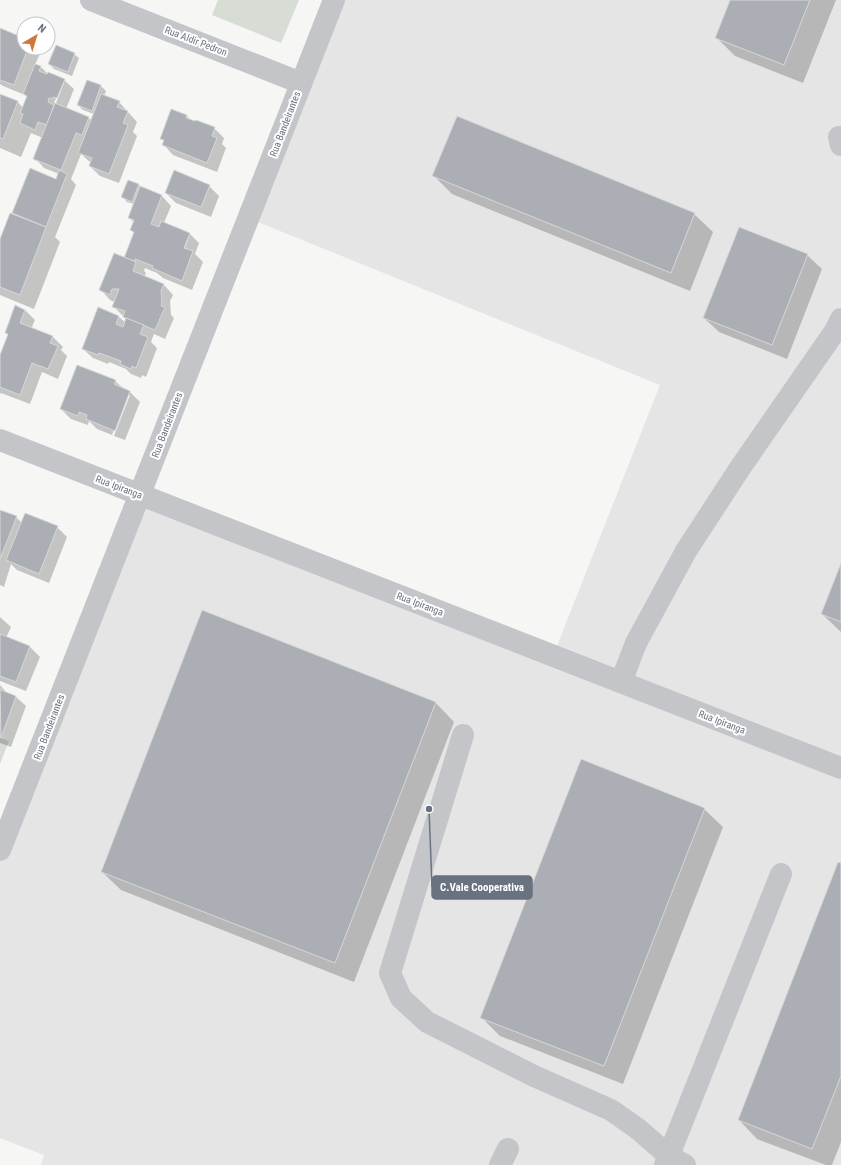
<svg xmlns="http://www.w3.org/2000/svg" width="841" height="1165" viewBox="0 0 841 1165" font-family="'Roboto Condensed',sans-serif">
<rect width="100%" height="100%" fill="#f6f6f4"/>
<path fill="#e4e5e4" d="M 334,0 L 841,0 L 841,1165 L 41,1165 L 44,1155 L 0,1138 L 0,850 L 140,495 L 553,656 L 660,385 L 248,218 Z"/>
<g fill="#d7ddd5">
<path d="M 218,0 L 299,0 L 281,43 L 212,15 Z"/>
<path d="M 0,738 L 9,741 L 0,764 Z"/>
</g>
<g fill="#0003" fill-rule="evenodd">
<path d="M 731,0 L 836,0 L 803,83 L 735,56 L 717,38 Z"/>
<path d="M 0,29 L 24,39 L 24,48 L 37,48 L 41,51 L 35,65 L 41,67 L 48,74 L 64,80 L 74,89 L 66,109 L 89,118 L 92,121 L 94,114 L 83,110 L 78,105 L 88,81 L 101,86 L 106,91 L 104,96 L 119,102 L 137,122 L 133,132 L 137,136 L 119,183 L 100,176 L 90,166 L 91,163 L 81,154 L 71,179 L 76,185 L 55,237 L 60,242 L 34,309 L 0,295 L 0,241 L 17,216 L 13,213 L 56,180 L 59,174 L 44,168 L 35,158 L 43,138 L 31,133 L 21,157 L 0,148 L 0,95 L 17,101 L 23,108 L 27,97 L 25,95 L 3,86 L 0,84 ZM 62,83 L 64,83 L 56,103 L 54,103 Z"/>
<path d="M 74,54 L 79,58 L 72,76 L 54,69 L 49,64 Z"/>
<path d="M 172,110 L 187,116 L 192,121 L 214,128 L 224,138 L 222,144 L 226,148 L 217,172 L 173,155 L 164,145 L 165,142 L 161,138 Z"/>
<path d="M 433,175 L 694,214 L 713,232 L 690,291 L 452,194 Z"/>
<path d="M 139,185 L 142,188 L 162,196 L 171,206 L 164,223 L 189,233 L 199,243 L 195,254 L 203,262 L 192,290 L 163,278 L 157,273 L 145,268 L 144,271 L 146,273 L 144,277 L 164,285 L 173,295 L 170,301 L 171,315 L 174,318 L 165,339 L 154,334 L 151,342 L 157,348 L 146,377 L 142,375 L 141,378 L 131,374 L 126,369 L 109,362 L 108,364 L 93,358 L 83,349 L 99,309 L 119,317 L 126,323 L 127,320 L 113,306 L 115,302 L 110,300 L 101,290 L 125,259 L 135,234 L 131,230 L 134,222 L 129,218 L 134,204 L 127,202 L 123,197 ZM 187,237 L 189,237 L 183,253 L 182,252 Z"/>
<path d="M 209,186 L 219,196 L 211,217 L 176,203 L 166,193 Z"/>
<path d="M 807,255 L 822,269 L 787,359 L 719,332 L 704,318 Z"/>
<path d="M 16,307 L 25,310 L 35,320 L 31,329 L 53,337 L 63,347 L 61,350 L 67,356 L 58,379 L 42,372 L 30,404 L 1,393 L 0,394 L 0,358 L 9,335 L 6,332 Z"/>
<path d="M 115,381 L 124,389 L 130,392 L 140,402 L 125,440 L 114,436 L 130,395 L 127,395 L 112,435 L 97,429 L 89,421 L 88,425 L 71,419 L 61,409 Z"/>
<path d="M 0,511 L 16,517 L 22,523 L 57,527 L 67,537 L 49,583 L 17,570 L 11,564 L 4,587 L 0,585 Z"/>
<path d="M 841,566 L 841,632 L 822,614 Z"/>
<path d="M 0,617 L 11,627 L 6,638 L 30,647 L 40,657 L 26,691 L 0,681 Z"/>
<path d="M 0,685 L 7,693 L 16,697 L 26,706 L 11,747 L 0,743 Z"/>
<path d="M 436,703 L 454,722 L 354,982 L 121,890 L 102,872 Z"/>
<path d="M 704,809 L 723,827 L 623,1084 L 500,1036 L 481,1017 Z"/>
<path d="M 841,864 L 841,1142 L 832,1165 L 826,1165 L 757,1139 L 739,1120 Z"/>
</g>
<g fill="#abafb5" stroke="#d7d8d6">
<path d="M 730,0 L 810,0 L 784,65 L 715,38 Z"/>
<path d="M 0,28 L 24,38 L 24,48 L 28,48 L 14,85 L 0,80 Z"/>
<path d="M 56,45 L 75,53 L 68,72 L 48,64 Z"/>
<path d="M 35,64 L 41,66 L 39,71 L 47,74 L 48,72 L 65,79 L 57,98 L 53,97 L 53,99 L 49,98 L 48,102 L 54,105 L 47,125 L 38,122 L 35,130 L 20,123 L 23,114 L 20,113 L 27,96 L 23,94 Z"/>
<path d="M 87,80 L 101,85 L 92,111 L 77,105 Z"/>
<path d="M 0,94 L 18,101 L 3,139 L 0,138 Z"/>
<path d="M 101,94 L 120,101 L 117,107 L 128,111 L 123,123 L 128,125 L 109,174 L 89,166 L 92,158 L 78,153 Z"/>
<path d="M 55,103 L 89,117 L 82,135 L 76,133 L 61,170 L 33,159 Z"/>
<path d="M 171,109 L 187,115 L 186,118 L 195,121 L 196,120 L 215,127 L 212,136 L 217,138 L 207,163 L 162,145 L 164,140 L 160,139 Z"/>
<path d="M 457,116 L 695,213 L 671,273 L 432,176 Z"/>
<path d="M 30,168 L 56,179 L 59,170 L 67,174 L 46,227 L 12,213 Z"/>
<path d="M 174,170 L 210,185 L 201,207 L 165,193 Z"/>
<path d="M 128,180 L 139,184 L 132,202 L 121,197 Z"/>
<path d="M 140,186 L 162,195 L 151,224 L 159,227 L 161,221 L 190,233 L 184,248 L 193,251 L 182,281 L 152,268 L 153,266 L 135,259 L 134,261 L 124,258 L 134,232 L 130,230 L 134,220 L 128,218 Z"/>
<path d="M 10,213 L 46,227 L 20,295 L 0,287 L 0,239 Z"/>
<path d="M 739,227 L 808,254 L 772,345 L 703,318 Z"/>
<path d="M 114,253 L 136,262 L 133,271 L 164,284 L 161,291 L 162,302 L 161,306 L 165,307 L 155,330 L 123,317 L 125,311 L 112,307 L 119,289 L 112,289 L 110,295 L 99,290 Z"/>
<path d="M 15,305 L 25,310 L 20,323 L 53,336 L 50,343 L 58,346 L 48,369 L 32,363 L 20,395 L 0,387 L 0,355 L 8,334 L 5,333 Z"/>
<path d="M 98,307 L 119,316 L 116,324 L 123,327 L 126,318 L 144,325 L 140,334 L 148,337 L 136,368 L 132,366 L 131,369 L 120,364 L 121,361 L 99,353 L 98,355 L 82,349 Z"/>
<path d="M 77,365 L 116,380 L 114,384 L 130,391 L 115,431 L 86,419 L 87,415 L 79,412 L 78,416 L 60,409 Z"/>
<path d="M 0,510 L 17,516 L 0,559 Z"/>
<path d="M 25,513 L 58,526 L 39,574 L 6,560 Z"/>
<path d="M 841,563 L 841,622 L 821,614 Z"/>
<path d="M 202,610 L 436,702 L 335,963 L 101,872 Z"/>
<path d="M 0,634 L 30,646 L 16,682 L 0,676 Z"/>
<path d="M 0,686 L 2,687 L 1,690 L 16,696 L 1,738 Z"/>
<path d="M 581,759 L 705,808 L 604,1066 L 480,1018 Z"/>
<path d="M 838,862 L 841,863 L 841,1076 L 812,1149 L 738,1120 Z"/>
</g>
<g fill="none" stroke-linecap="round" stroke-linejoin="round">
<g stroke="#c3c5c8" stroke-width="22">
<path d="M 91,0 L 301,83"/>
<path d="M 839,137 L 841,145"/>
<path d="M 0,440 L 841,768"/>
<path d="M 621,682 L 636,643 L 686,551 L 740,468 L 835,331 L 841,319"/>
<path d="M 463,735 L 390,973 L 401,998 L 427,1022 L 534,1076 L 611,1110 L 638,1129 L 669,1156 L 685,1165"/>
<path d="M 0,850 L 334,0"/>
<path d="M 500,1165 L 508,1149"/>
<path d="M 665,1165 L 781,874"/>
</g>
</g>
<g text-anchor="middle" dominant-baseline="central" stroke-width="4" stroke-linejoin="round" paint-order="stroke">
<g font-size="10" fill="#697281" stroke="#fff">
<text transform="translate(196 41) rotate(21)">Rua Aldir Pedron</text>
<text transform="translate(285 124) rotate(-69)">Rua Bandeirantes</text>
<text transform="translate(167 425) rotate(-69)">Rua Bandeirantes</text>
<text transform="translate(119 487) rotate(21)">Rua Ipiranga</text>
<text transform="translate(420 604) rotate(21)">Rua Ipiranga</text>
<text transform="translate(722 722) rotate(21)">Rua Ipiranga</text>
<text transform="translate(49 727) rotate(-69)">Rua Bandeirantes</text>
</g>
</g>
<path fill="none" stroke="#697281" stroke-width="1.5" d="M429 809L432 887"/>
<circle fill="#697281" stroke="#fff" stroke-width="1.5" cx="429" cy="809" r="4"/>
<rect fill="#697281" stroke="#697281" stroke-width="1.5" x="432" y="876" width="100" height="23" rx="4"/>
<g font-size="11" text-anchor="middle" font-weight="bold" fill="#fff">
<text x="482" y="891">C.Vale Cooperativa</text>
</g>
<g transform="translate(36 36) rotate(38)"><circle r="19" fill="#ffffff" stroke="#c3c7cd"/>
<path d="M0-3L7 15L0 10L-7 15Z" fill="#d0763a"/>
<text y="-6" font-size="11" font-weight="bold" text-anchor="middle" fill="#697281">N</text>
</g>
</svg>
